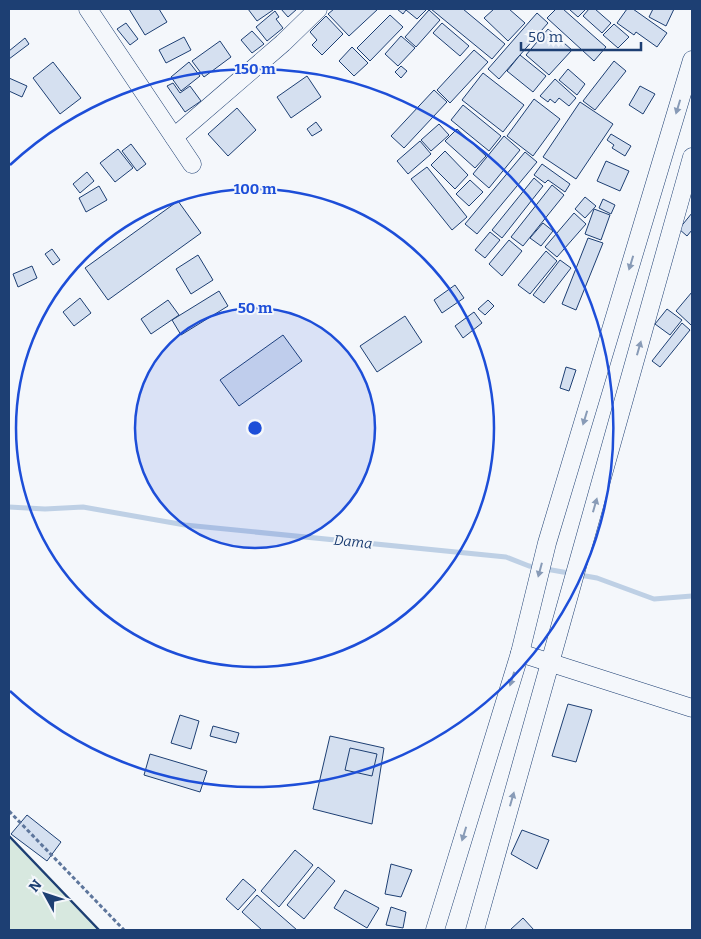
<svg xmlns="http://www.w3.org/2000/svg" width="701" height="939" viewBox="0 0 701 939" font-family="Bitter,serif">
<rect width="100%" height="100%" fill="#f4f7fb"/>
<path fill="#d7e8df" stroke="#687fa3" d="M 9,836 L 99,930 L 9,930 Z"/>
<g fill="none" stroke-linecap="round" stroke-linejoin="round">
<path stroke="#bed0e5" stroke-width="5" d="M 9,507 L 45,509 L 83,507 L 185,525 L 506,557 L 529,566 L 597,578 L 654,599 L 692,596"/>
</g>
<g fill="#d5e0f0" stroke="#1d3f73">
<path d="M 129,9 L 159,9 L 167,22 L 145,35 Z"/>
<path d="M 248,9 L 272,9 L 273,10 L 257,21 Z"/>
<path d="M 281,9 L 297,9 L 288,17 Z"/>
<path d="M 334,9 L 378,9 L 349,36 L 328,14 Z"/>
<path d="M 397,9 L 425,9 L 426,10 L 417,19 L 406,10 L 403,14 Z"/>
<path d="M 431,9 L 463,9 L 505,44 L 492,59 Z"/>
<path d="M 494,9 L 509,9 L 525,23 L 508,41 L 484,18 Z"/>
<path d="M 556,9 L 563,9 L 606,47 L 594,61 L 547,18 Z"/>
<path d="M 571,9 L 586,9 L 578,17 L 570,10 Z"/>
<path d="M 589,9 L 595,9 L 611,23 L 602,33 L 583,16 Z"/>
<path d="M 627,9 L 633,9 L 667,33 L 657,47 L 636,32 L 634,35 L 617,23 Z"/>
<path d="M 653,9 L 674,9 L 666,26 L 649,17 Z"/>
<path d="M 429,10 L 440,20 L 416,47 L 405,37 Z"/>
<path d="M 275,11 L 279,17 L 276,19 L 283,28 L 267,41 L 256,27 Z"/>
<path d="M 537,13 L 548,23 L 499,79 L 488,69 Z"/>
<path d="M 390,15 L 403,27 L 370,61 L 357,48 Z"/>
<path d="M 326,16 L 343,34 L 322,55 L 312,45 L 317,40 L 310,32 Z"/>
<path d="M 126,23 L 138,39 L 130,45 L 117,29 Z"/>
<path d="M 442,23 L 469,46 L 460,56 L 433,33 Z"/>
<path d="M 614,24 L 629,37 L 618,48 L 603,35 Z"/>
<path d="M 548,29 L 572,50 L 549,75 L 526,55 Z"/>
<path d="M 252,31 L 264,44 L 252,53 L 241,40 Z"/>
<path d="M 401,36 L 415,48 L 398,66 L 385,54 Z"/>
<path d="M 184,37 L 191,50 L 166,63 L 159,50 Z"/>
<path d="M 25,38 L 29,44 L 9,59 L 9,51 Z"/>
<path d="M 220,41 L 231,57 L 204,77 L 192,61 Z"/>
<path d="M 352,47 L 368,63 L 354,76 L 339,61 Z"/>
<path d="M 474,50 L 488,62 L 450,103 L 437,90 Z"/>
<path d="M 520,55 L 546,76 L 533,92 L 507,71 Z"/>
<path d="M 614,61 L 626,71 L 595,110 L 583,101 Z"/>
<path d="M 53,62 L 81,98 L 60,114 L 33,78 Z"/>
<path d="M 189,62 L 200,76 L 181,91 L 171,77 Z"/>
<path d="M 401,66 L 407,71 L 401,78 L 395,72 Z"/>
<path d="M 568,69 L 585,84 L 577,95 L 559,80 Z"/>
<path d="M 483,73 L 524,105 L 503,132 L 462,100 Z"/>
<path d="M 307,76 L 321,97 L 291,118 L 277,97 Z"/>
<path d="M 9,78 L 27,86 L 22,97 L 9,91 Z"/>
<path d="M 555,79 L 576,98 L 569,106 L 559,98 L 555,103 L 550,99 L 548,102 L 540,96 Z"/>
<path d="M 173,83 L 180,93 L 190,86 L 201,101 L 185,112 L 167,86 Z"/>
<path d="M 640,86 L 655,94 L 643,114 L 629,105 Z"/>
<path d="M 434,90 L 447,102 L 404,148 L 391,136 Z"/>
<path d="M 534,99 L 560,119 L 533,156 L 507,136 Z"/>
<path d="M 580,102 L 613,124 L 576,179 L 543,157 Z"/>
<path d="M 463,105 L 501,136 L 489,151 L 451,120 Z"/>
<path d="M 237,108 L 256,130 L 228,156 L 208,134 Z"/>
<path d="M 316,122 L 322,130 L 312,136 L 307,129 Z"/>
<path d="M 439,124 L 449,135 L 431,151 L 421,140 Z"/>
<path d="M 457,129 L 486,156 L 475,168 L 445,141 Z"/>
<path d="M 611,134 L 631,146 L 625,156 L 612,148 L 614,145 L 607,140 Z"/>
<path d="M 504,136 L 520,150 L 489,188 L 473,174 Z"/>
<path d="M 420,141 L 431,154 L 408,174 L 397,161 Z"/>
<path d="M 131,144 L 146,164 L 137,171 L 122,151 Z"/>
<path d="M 118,149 L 133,168 L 115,182 L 100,163 Z"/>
<path d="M 445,151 L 468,175 L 455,189 L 431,165 Z"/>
<path d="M 525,152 L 537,162 L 477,234 L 465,224 Z"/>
<path d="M 606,161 L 629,171 L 620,191 L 597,181 Z"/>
<path d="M 542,164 L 570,184 L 565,192 L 548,180 L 545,183 L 534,175 Z"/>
<path d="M 427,167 L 467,217 L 452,230 L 411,179 Z"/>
<path d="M 87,172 L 94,181 L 80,193 L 73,184 Z"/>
<path d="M 534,178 L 543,186 L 502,238 L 492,230 Z"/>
<path d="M 470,180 L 483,192 L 469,206 L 456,194 Z"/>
<path d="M 552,185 L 564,195 L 523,246 L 511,237 Z"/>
<path d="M 99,186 L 107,200 L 86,212 L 79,198 Z"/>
<path d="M 585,197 L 596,206 L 585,218 L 575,209 Z"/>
<path d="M 603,199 L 615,205 L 611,214 L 599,208 Z"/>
<path d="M 178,201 L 201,233 L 108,300 L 85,268 Z"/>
<path d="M 594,209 L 610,215 L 601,240 L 585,234 Z"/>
<path d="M 574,213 L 586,224 L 557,257 L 545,247 Z"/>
<path d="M 692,213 L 692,230 L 687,236 L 679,229 Z"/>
<path d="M 543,223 L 553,231 L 541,246 L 530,238 Z"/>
<path d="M 490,232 L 500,240 L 485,258 L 475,250 Z"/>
<path d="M 588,238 L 603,243 L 576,310 L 562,304 Z"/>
<path d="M 509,240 L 522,251 L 502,276 L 489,264 Z"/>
<path d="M 52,249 L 60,260 L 53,265 L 45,254 Z"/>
<path d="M 546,251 L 557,261 L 530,294 L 518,285 Z"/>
<path d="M 198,255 L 213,280 L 191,294 L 176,269 Z"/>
<path d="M 560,260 L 571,268 L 544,303 L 533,295 Z"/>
<path d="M 32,266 L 37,278 L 18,287 L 13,274 Z"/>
<path d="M 455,285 L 464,298 L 442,313 L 434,300 Z"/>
<path d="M 219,291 L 228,306 L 181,335 L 172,320 Z"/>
<path d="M 692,292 L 692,324 L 691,325 L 676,311 Z"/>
<path d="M 80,298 L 91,313 L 74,326 L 63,312 Z"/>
<path d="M 168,300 L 179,315 L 151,334 L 141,319 Z"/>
<path d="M 488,300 L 494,306 L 485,315 L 478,309 Z"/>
<path d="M 667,309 L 682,320 L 670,335 L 655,324 Z"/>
<path d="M 474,312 L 482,323 L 463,338 L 455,326 Z"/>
<path d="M 405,316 L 422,342 L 377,372 L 360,346 Z"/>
<path d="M 682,323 L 690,330 L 660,367 L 652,361 Z"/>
<path d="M 283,335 L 302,361 L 239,406 L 220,380 Z"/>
<path d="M 566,367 L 576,370 L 569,391 L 560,388 Z"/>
<path d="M 568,704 L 592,710 L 576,762 L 552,756 Z"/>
<path d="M 180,715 L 199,721 L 191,749 L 171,743 Z"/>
<path d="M 213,726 L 239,733 L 236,743 L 210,736 Z"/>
<path d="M 330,736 L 384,748 L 372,824 L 313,809 Z"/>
<path d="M 350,748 L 377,754 L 372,776 L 345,770 Z"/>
<path d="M 150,754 L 207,771 L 200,792 L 144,775 Z"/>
<path d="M 27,815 L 61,842 L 47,861 L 11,834 Z"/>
<path d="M 522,830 L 549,840 L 537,869 L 511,854 Z"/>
<path d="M 295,850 L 313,865 L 279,907 L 261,891 Z"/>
<path d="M 391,864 L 412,870 L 401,897 L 385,894 Z"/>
<path d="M 318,867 L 335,881 L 304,919 L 287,905 Z"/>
<path d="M 243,879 L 256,890 L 238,910 L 226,899 Z"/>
<path d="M 345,890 L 379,908 L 367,928 L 334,908 Z"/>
<path d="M 257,895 L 297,930 L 262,930 L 242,912 Z"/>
<path d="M 391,907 L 406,912 L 403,928 L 386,925 Z"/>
<path d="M 523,918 L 534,930 L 510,930 Z"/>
</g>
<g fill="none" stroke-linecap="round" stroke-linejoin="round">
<defs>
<g id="minor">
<path d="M 88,9 L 192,164"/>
<path d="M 174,137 L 283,43 L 318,9"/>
<path d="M 520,653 L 692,708"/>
<path d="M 435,930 L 520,653 L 547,543 L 692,60"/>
<path d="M 475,930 L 692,157"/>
</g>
</defs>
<use href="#minor" stroke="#1d3f73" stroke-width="19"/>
<path stroke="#5e769c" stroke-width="3" stroke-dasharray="4 2.5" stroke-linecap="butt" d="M 9,811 L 124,930"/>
<use href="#minor" stroke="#f4f7fb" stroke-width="18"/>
<path stroke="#1d3f73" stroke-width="2.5" d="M 9,836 L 99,930"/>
</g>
<defs><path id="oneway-solid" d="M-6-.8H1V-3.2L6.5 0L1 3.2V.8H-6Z" transform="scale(1.25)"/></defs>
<g fill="#889bb7">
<use href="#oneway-solid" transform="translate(678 107) rotate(107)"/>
<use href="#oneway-solid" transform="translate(631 263) rotate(107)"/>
<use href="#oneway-solid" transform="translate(639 348) rotate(-74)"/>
<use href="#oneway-solid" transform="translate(585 418) rotate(107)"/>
<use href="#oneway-solid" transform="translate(595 505) rotate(-74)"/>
<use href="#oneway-solid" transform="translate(540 570) rotate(105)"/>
<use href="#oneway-solid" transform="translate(512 679) rotate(107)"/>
<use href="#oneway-solid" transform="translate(512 799) rotate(-74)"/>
<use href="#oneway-solid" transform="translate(464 834) rotate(107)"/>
</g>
<circle cx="255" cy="428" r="120" fill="#1d4ed8" fill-opacity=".12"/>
<g fill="none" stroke="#1d4ed8" stroke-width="2.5">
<circle cx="255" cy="428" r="120"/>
<circle cx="255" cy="428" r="239"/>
<path d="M10 165A359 359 0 1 1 10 691"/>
</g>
<g text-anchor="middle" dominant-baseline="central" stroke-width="4" stroke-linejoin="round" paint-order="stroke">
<g font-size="14" font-style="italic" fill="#1d3f73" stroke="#f4f7fb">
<text transform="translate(353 542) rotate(6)">Dama</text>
</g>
</g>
<circle cx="255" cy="428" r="8" fill="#1d4ed8" stroke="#f4f7fb" stroke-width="2.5"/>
<g font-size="15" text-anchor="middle" font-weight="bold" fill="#1d4ed8" stroke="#f4f7fb" stroke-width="4" stroke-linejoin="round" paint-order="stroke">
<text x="255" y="74">150 m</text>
<text x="255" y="194">100 m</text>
<text x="255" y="313">50 m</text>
</g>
<rect width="701" height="939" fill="none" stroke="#1d3f73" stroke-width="20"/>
<g transform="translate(45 894) rotate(310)" stroke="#f4f7fb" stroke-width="4" paint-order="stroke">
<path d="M0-4L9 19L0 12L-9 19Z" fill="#1d3f73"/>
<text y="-8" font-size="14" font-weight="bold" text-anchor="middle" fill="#1d3f73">N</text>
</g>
<path d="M521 42v8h120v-8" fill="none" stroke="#1d3f73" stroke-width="2.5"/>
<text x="528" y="42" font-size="15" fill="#1d3f73" stroke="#f4f7fb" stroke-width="4" paint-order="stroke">50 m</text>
</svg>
